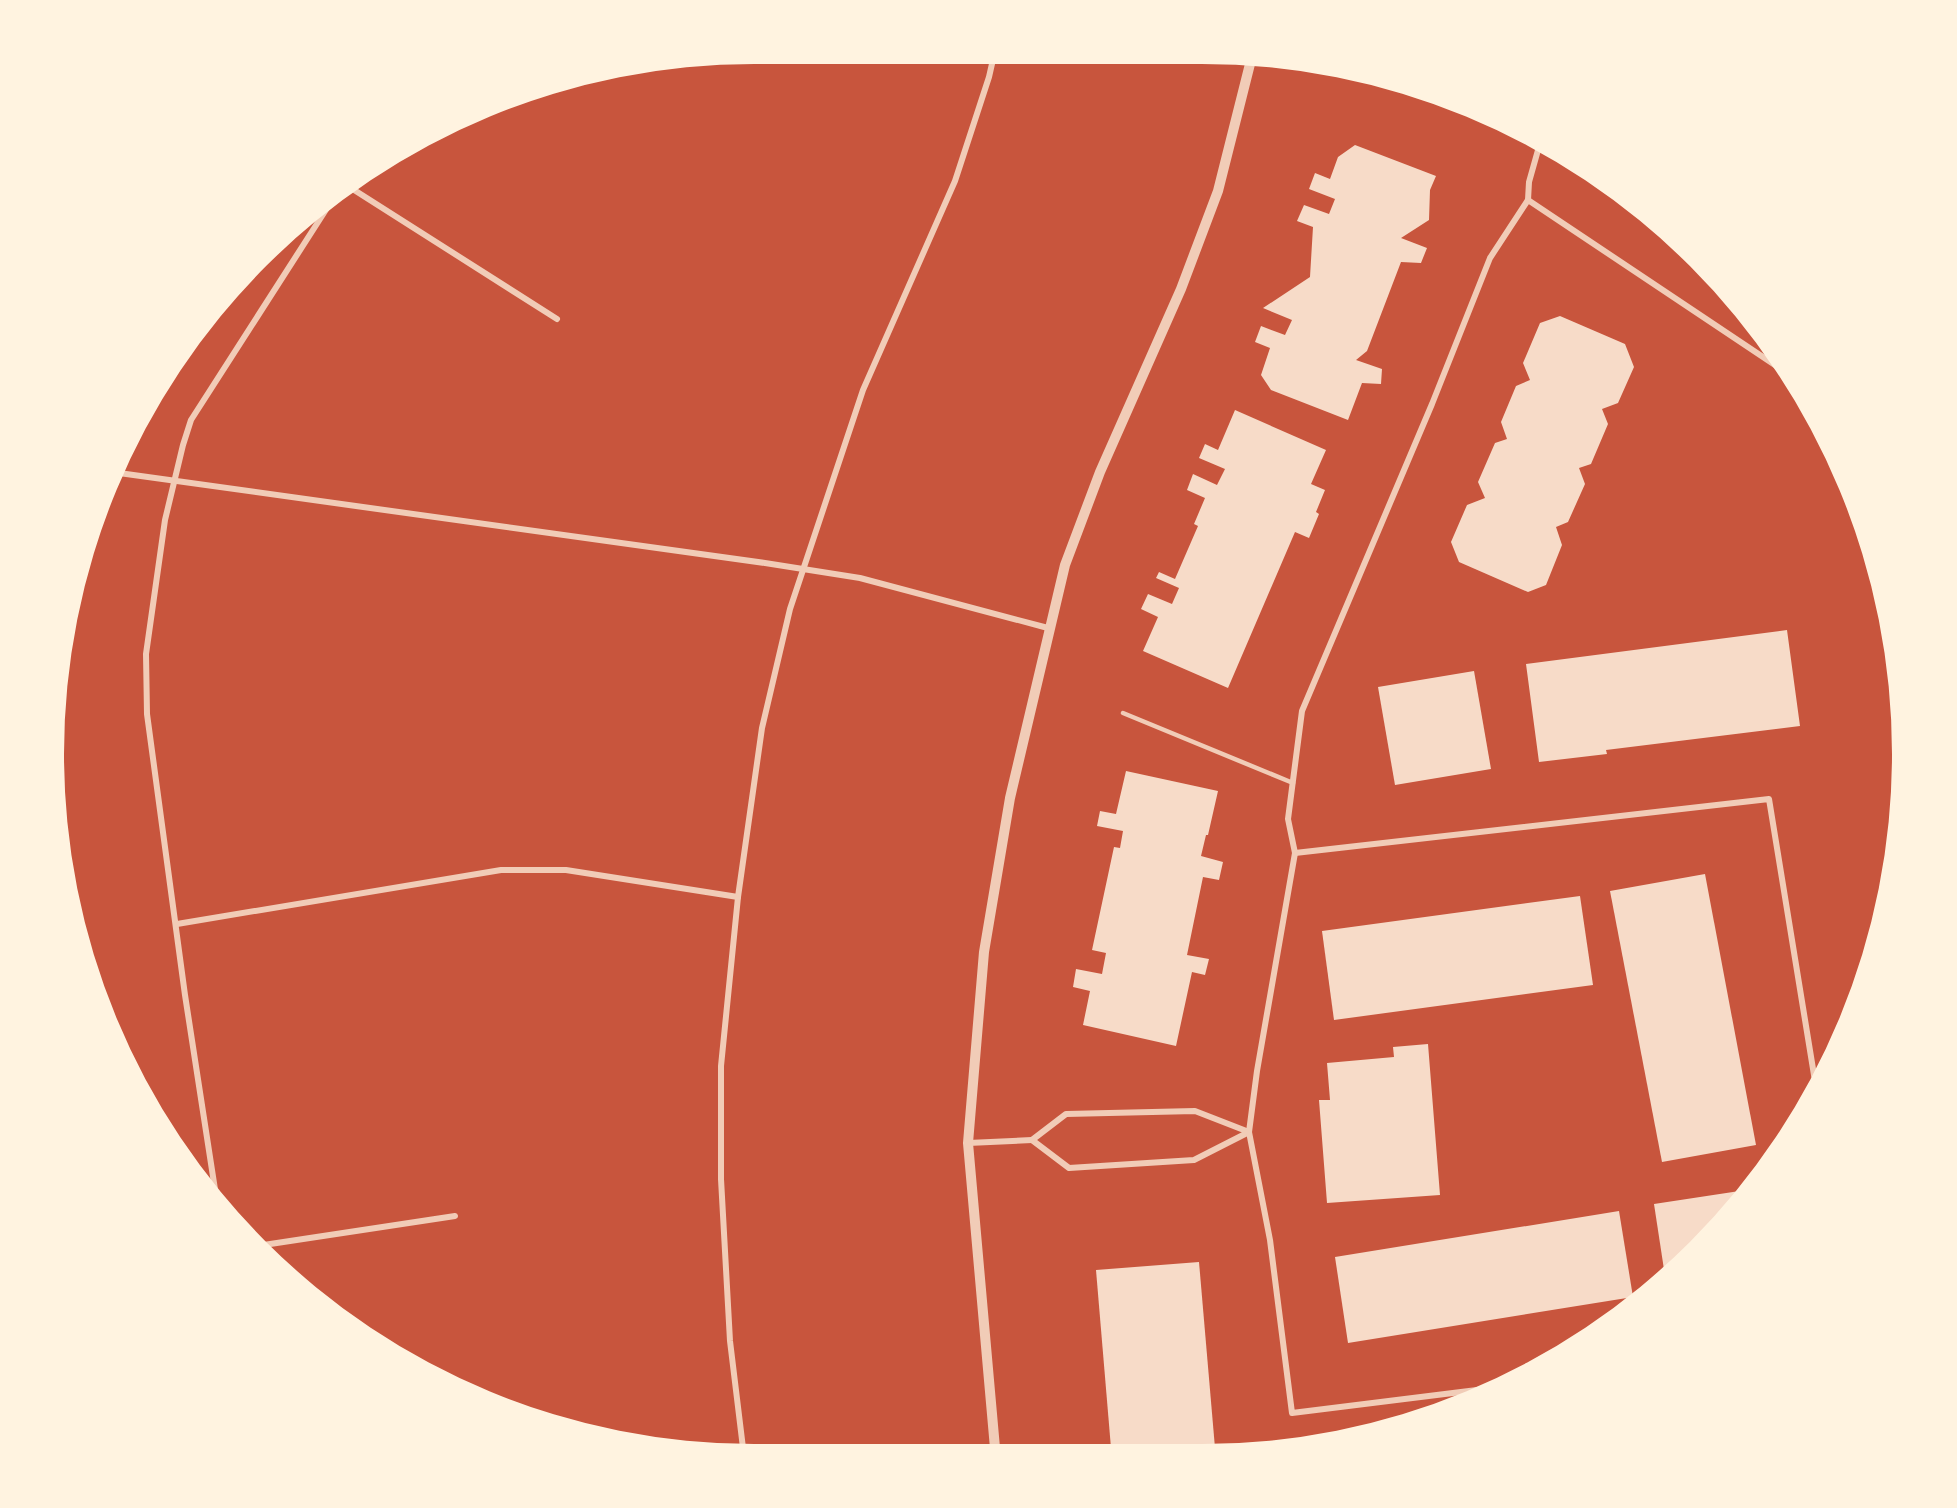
<svg xmlns="http://www.w3.org/2000/svg" width="1957" height="1508" viewBox="0 0 1957 1508" font-family="Merriweather,serif">
<rect width="100%" height="100%" fill="#c8553d"/>
<g fill="#f7dbc8">
<path d="M 1355,145 L 1436,176 L 1430,190 L 1429,220 L 1401,238 L 1427,248 L 1421,263 L 1401,262 L 1367,351 L 1356,360 L 1382,369 L 1381,384 L 1362,383 L 1348,420 L 1271,390 L 1261,375 L 1270,348 L 1255,342 L 1261,326 L 1285,335 L 1292,320 L 1263,308 L 1310,277 L 1313,227 L 1297,221 L 1304,205 L 1329,214 L 1335,199 L 1309,189 L 1315,173 L 1330,179 L 1338,157 Z"/>
<path d="M 1560,316 L 1625,344 L 1634,367 L 1618,403 L 1602,409 L 1608,424 L 1591,464 L 1579,468 L 1585,484 L 1568,522 L 1556,527 L 1562,545 L 1546,585 L 1528,592 L 1459,562 L 1451,542 L 1467,505 L 1485,498 L 1478,482 L 1495,443 L 1507,439 L 1501,422 L 1516,386 L 1530,380 L 1523,363 L 1540,323 Z"/>
<path d="M 1235,410 L 1326,450 L 1311,484 L 1325,490 L 1316,512 L 1319,514 L 1309,538 L 1295,532 L 1228,688 L 1143,651 L 1158,617 L 1141,609 L 1148,594 L 1172,604 L 1179,588 L 1156,578 L 1159,572 L 1175,579 L 1198,526 L 1194,524 L 1205,498 L 1187,490 L 1193,474 L 1217,485 L 1225,469 L 1199,458 L 1205,444 L 1218,450 Z"/>
<path d="M 1787,630 L 1800,726 L 1606,750 L 1607,754 L 1539,762 L 1526,664 Z"/>
<path d="M 1474,671 L 1491,769 L 1395,785 L 1378,687 Z"/>
<path d="M 1126,771 L 1218,791 L 1208,835 L 1206,835 L 1201,856 L 1223,862 L 1219,880 L 1203,877 L 1187,955 L 1209,959 L 1205,975 L 1192,972 L 1176,1046 L 1083,1025 L 1090,991 L 1073,987 L 1076,969 L 1102,974 L 1106,953 L 1092,950 L 1114,847 L 1120,848 L 1123,831 L 1097,826 L 1100,811 L 1116,814 Z"/>
<path d="M 1705,874 L 1756,1145 L 1662,1162 L 1610,891 Z"/>
<path d="M 1580,896 L 1593,985 L 1334,1020 L 1322,931 Z"/>
<path d="M 1428,1044 L 1440,1195 L 1327,1203 L 1319,1100 L 1330,1100 L 1327,1063 L 1394,1057 L 1393,1047 Z"/>
<path d="M 1746,1190 L 1698,1249 L 1665,1276 L 1654,1204 Z"/>
<path d="M 1619,1211 L 1633,1297 L 1348,1343 L 1335,1257 Z"/>
<path d="M 1199,1262 L 1215,1448 L 1111,1448 L 1096,1270 Z"/>
</g>
<g fill="none" stroke-linecap="round" stroke-linejoin="round">
<g stroke="#f1ccb7" stroke-width="4.5">
<path d="M 1401,88 L 1517,129"/>
<path d="M 1123,713 L 1293,783"/>
</g>
<g stroke="#f1ccb7" stroke-width="6">
<path d="M 351,188 L 557,319"/>
<path d="M 1528,200 L 1790,375"/>
<path d="M 119,473 L 765,563 L 860,578 L 1048,628"/>
<path d="M 1295,853 L 1769,799 L 1814,1075"/>
<path d="M 177,924 L 501,870 L 566,870 L 738,897"/>
<path d="M 1817,1084 L 1814,1075 L 1826,1066"/>
<path d="M 1195,1111 L 1249,1132 L 1194,1160 L 1069,1168 L 1032,1140 L 1066,1114 Z"/>
<path d="M 968,1143 L 1032,1140"/>
<path d="M 216,1196 L 185,995 L 147,714 L 146,654 L 165,520 L 183,445 L 191,420 L 329,205"/>
<path d="M 257,1246 L 455,1216"/>
<path d="M 1485,1389 L 1292,1413 L 1270,1240 L 1249,1132 L 1257,1071 L 1295,853 L 1288,819 L 1302,711 L 1432,404 L 1490,258 L 1528,200 L 1529,182 L 1540,143"/>
<path d="M 743,1448 L 730,1341 L 721,1179 L 721,1066 L 738,897 L 762,728 L 790,609 L 863,390 L 955,181 L 989,77 L 994,55"/>
</g>
<path stroke="#f1ccb7" stroke-width="10" d="M 995,1448 L 968,1143 L 984,952 L 1010,798 L 1065,565 L 1100,472 L 1181,289 L 1218,191 L 1252,56"/>
</g>
<path d="M0 0H1957V1508H0ZM754 64H1202A690 690 0 0 1 1892 754V754A690 690 0 0 1 1202 1444H754A690 690 0 0 1 64 754V754A690 690 0 0 1 754 64Z" fill="#fff3e0" fill-rule="evenodd"/>
</svg>
